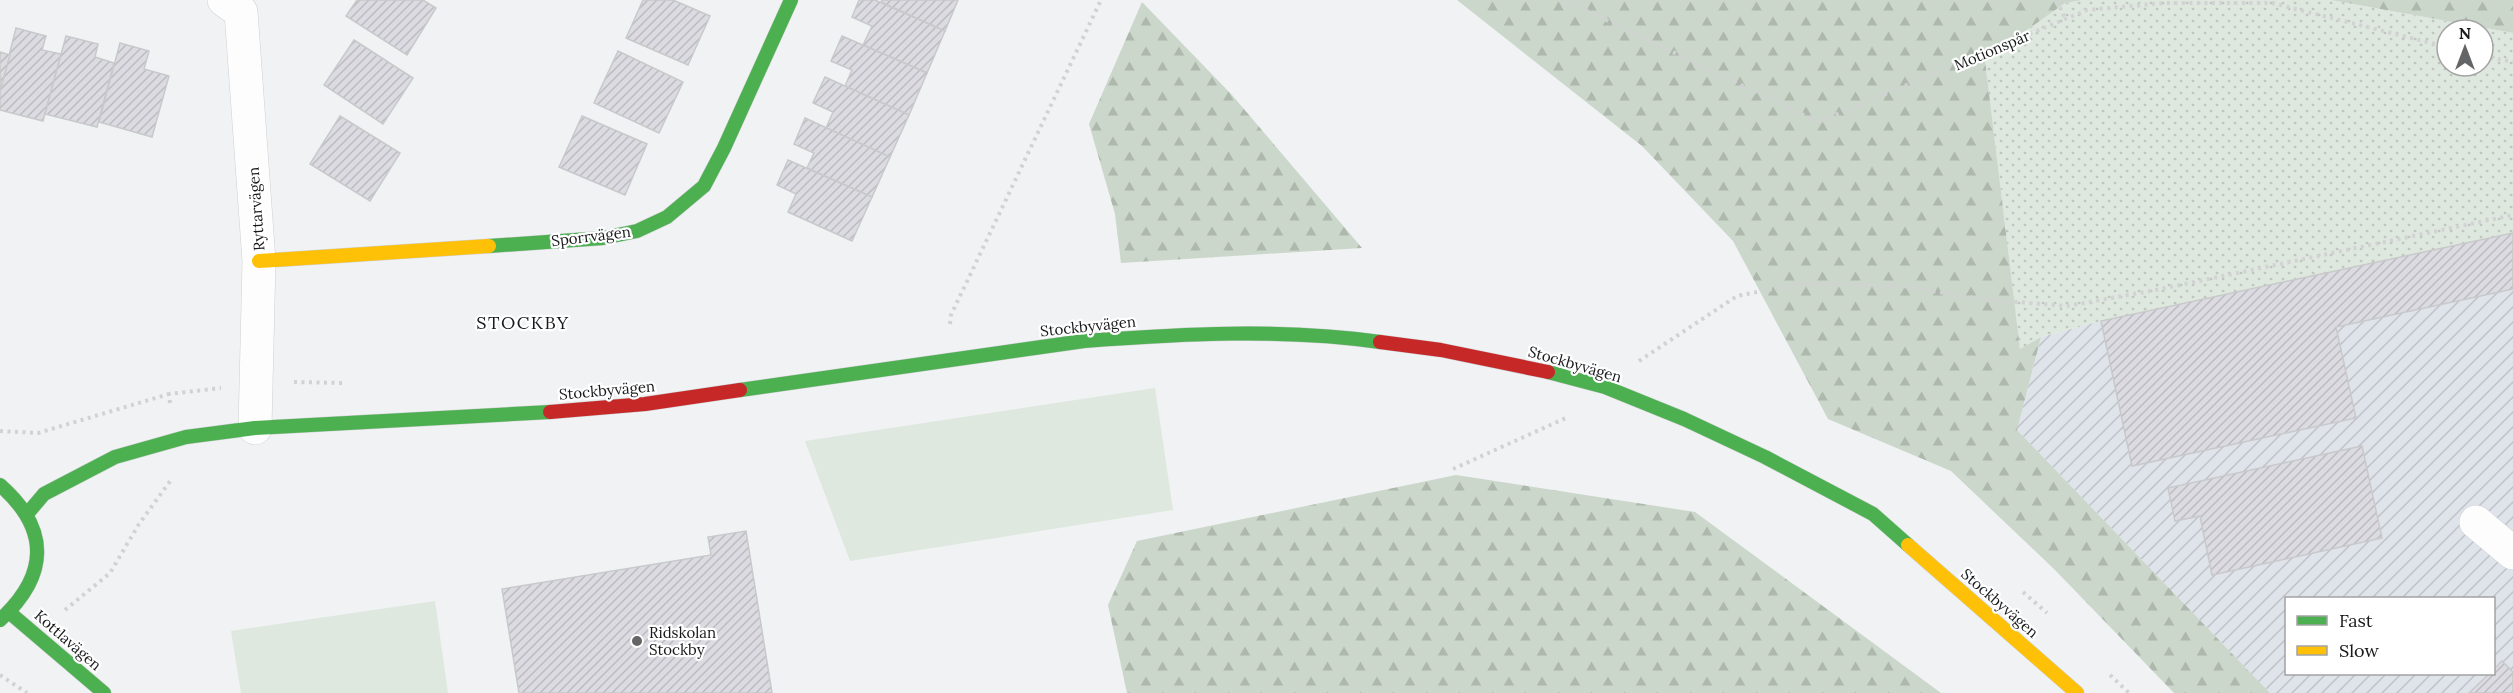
<svg xmlns="http://www.w3.org/2000/svg" width="2513" height="693" viewBox="0 0 2513 693" font-family="Lora,serif">
<defs>
<pattern id="industrial-furrows" width="10" height="10" patternUnits="userSpaceOnUse" patternTransform="scale(1.5)"><rect width="10" height="10" fill="#dfe3ea"/><path d="M-1 1l2-2M0 10L10 0M9 11l2-2" fill="none" stroke="#bfc2c8"/></pattern>
<pattern id="grass-dots" width="8" height="8" patternUnits="userSpaceOnUse" patternTransform="scale(1.5)"><rect width="8" height="8" fill="#dee8df"/><path d="M2 2h.1M6 6h.1" fill="none" stroke="#bec6bf" stroke-width="1.8" stroke-linecap="round"/></pattern>
<pattern id="forest-firs" width="22" height="20" patternUnits="userSpaceOnUse" patternTransform="scale(1.5)"><rect width="22" height="20" fill="#cbd7ca"/><path d="M5 1l3.5 6h-7zM16 11l3.5 6h-7z" fill="#aeb8ad"/></pattern>
<pattern id="building-hatch" width="6" height="6" patternUnits="userSpaceOnUse" patternTransform="scale(1.5)"><rect width="6" height="6" fill="#dcdbe2"/><path d="M-1 1l2-2M0 6l6-6M5 7l2-2" fill="none" stroke="#bcbbc1"/></pattern>
</defs>
<rect width="100%" height="100%" fill="#f0f2f4"/>
<path fill="url(#industrial-furrows)" fill-rule="evenodd" d="M 2513,233 L 2513,693 L 2270,693 L 2017,430 L 2041,337 L 2101,321 ZM 2286,598 L 2494,598 L 2494,674 L 2286,674 Z"/>
<path fill="url(#grass-dots)" fill-rule="evenodd" d="M 2082,0 L 2331,0 L 2513,33 L 2513,233 L 2101,321 L 2041,337 L 2020,350 L 1985,60 L 2065,3 ZM 2447,30 L 2483,30 L 2483,66 L 2447,66 Z"/>
<g fill="url(#forest-firs)">
<path d="M 1457,0 L 2082,0 L 2065,3 L 1985,60 L 2020,349 L 2041,337 L 2017,430 L 2270,693 L 2174,693 L 2055,570 L 1951,471 L 1828,419 L 1733,241 L 1642,146 Z"/>
<path d="M 2331,0 L 2513,0 L 2513,33 Z"/>
<path d="M 1142,2 L 1232,95 L 1362,248 L 1121,263 L 1115,214 L 1089,124 Z"/>
<path d="M 1456,475 L 1695,512 L 1941,693 L 1127,693 L 1108,605 L 1137,541 Z"/>
</g>
<g fill="#dee8df">
<path d="M 1155,388 L 1173,510 L 850,561 L 805,441 Z"/>
<path d="M 435,601 L 448,693 L 241,693 L 231,631 Z"/>
</g>
<g fill="url(#building-hatch)" stroke="#c8c9ca" stroke-width="1.5">
<path d="M 357,0 L 423,0 L 436,8 L 407,55 L 346,16 Z"/>
<path d="M 643,0 L 673,0 L 710,16 L 688,65 L 626,38 Z"/>
<path d="M 859,0 L 875,0 L 945,31 L 927,73 L 863,45 L 872,26 L 852,17 Z"/>
<path d="M 882,0 L 958,0 L 945,31 L 881,2 Z"/>
<path d="M 16,28 L 46,36 L 42,50 L 61,54 L 43,121 L 0,110 L 0,91 Z"/>
<path d="M 66,36 L 98,44 L 95,57 L 114,63 L 97,127 L 45,114 Z"/>
<path d="M 842,36 L 927,73 L 909,115 L 845,86 L 852,70 L 831,61 Z"/>
<path d="M 354,40 L 413,78 L 383,124 L 324,85 Z"/>
<path d="M 120,43 L 149,51 L 144,69 L 169,76 L 152,137 L 99,122 Z"/>
<path d="M 618,51 L 683,82 L 659,133 L 594,103 Z"/>
<path d="M 0,52 L 10,55 L 0,91 Z"/>
<path d="M 825,77 L 909,115 L 890,157 L 826,128 L 833,112 L 813,103 Z"/>
<path d="M 340,116 L 400,153 L 370,201 L 310,164 Z"/>
<path d="M 582,116 L 647,144 L 625,195 L 559,167 Z"/>
<path d="M 805,118 L 890,157 L 872,197 L 807,168 L 814,153 L 794,144 Z"/>
<path d="M 788,160 L 872,197 L 852,241 L 788,212 L 796,194 L 777,185 Z"/>
<path d="M 2513,233 L 2513,289 L 2336,327 L 2356,418 L 2132,466 L 2101,321 Z"/>
<path d="M 2362,446 L 2382,538 L 2212,575 L 2200,516 L 2175,521 L 2168,488 Z"/>
<path d="M 746,531 L 772,693 L 519,693 L 502,589 L 711,555 L 708,537 Z"/>
<path d="M 2502,661 L 2513,672 L 2513,693 L 2469,693 L 2489,674 L 2494,674 L 2494,669 Z"/>
</g>
<g fill="none" stroke-linecap="round" stroke-linejoin="round">
<defs>
<g id="street">
<path d="M 224,0 L 241,12 L 259,261 L 255,428"/>
<path d="M 2476,522 L 2513,553"/>
</g>
<g id="fast">
<path d="M 489,246 L 603,238 L 637,231 L 667,217 L 704,186 L 724,148 L 791,0"/>
<path d="M 1548,372 L 1605,387 L 1684,419 L 1765,457 L 1873,514 L 1908,545"/>
<path d="M 740,390 L 1084,341 C 1181,334 1283,328 1380,342"/>
<path d="M 0,485 C 50,529 49,575 0,620"/>
<path d="M 27,514 L 44,494 L 115,457 L 186,437 L 255,428 L 550,412"/>
<path d="M 10,613 L 104,693"/>
</g>
<g id="slow">
<path d="M 259,261 L 489,246"/>
<path d="M 1908,545 L 2077,693"/>
</g>
<g id="jam">
<path d="M 1380,342 L 1441,350 L 1548,372"/>
<path d="M 550,412 L 645,404 L 740,390"/>
</g>
</defs>
<use href="#street" stroke="#ced0d2" stroke-width="34"/>
<use href="#fast" stroke="#ced0d2" stroke-width="15"/>
<use href="#slow" stroke="#ced0d2" stroke-width="15"/>
<use href="#jam" stroke="#ced0d2" stroke-width="15"/>
<g stroke="#d2d2d4" stroke-width="4" stroke-dasharray="3 4.5" stroke-linecap="butt">
<path d="M 1565,0 L 1818,122 L 2087,10 L 2164,3 L 2272,3 L 2447,47"/>
<path d="M 2057,0 L 2065,19"/>
<path d="M 2483,56 L 2513,62"/>
<path d="M 950,324 L 951,315 L 1101,0"/>
<path d="M 1639,361 L 1737,296 L 1803,283 L 1903,286 L 1980,299 L 2067,306 L 2161,289 L 2513,215"/>
<path d="M 294,382 L 343,383"/>
<path d="M 170,403 L 169,394 L 221,388"/>
<path d="M 0,431 L 38,433 L 169,394"/>
<path d="M 1453,469 L 1568,417"/>
<path d="M 2023,592 L 2047,613"/>
<path d="M 65,610 L 110,573 L 139,524 L 171,480"/>
<path d="M 0,675 L 27,693"/>
<path d="M 2110,675 L 2129,693"/>
</g>
<use href="#street" stroke="#fdfdfd" stroke-width="33"/>
<use href="#fast" stroke="#4caf50" stroke-width="14"/>
<use href="#slow" stroke="#ffc107" stroke-width="14"/>
<use href="#jam" stroke="#c62828" stroke-width="14"/>
</g>
<circle fill="#646567" stroke="#fff" stroke-width="2" cx="637" cy="641" r="6"/>
<g text-anchor="middle" dominant-baseline="central" stroke-width="4.5" stroke-linejoin="round" paint-order="stroke">
<g font-size="15" fill="#18191b" stroke="#fff">
<text transform="translate(1992 50) rotate(-23)">Motionspår</text>
<text transform="translate(256 209) rotate(-94)">Ryttarvägen</text>
<text transform="translate(591 236) rotate(-7)">Sporrvägen</text>
<text transform="translate(1088 326) rotate(-6)">Stockbyvägen</text>
<text transform="translate(1575 364) rotate(16)">Stockbyvägen</text>
<text transform="translate(607 390) rotate(-5)">Stockbyvägen</text>
<text transform="translate(2000 603) rotate(41)">Stockbyvägen</text>
<text transform="translate(68 640) rotate(41)">Kottlavägen</text>
</g>
<g font-size="15" fill="#18191b" stroke="#fff" text-anchor="start">
<text x="649" y="632">Ridskolan<tspan x="649" dy="17">Stockby</tspan></text>
</g>
<g font-size="18" letter-spacing="1.5" fill="#18191b" stroke="#fff">
<text x="523" y="322">STOCKBY</text>
</g>
</g>
<rect x="2285" y="597" width="210" height="78" fill="#ffffff" stroke="#a3a3a4" stroke-width="1.5"/>
<rect x="2297" y="616" width="30" height="9" fill="#4caf50" stroke="#a3a3a4" stroke-width="1.5"/>
<text x="2339" y="627" font-size="18" fill="#18191b">Fast</text>
<rect x="2297" y="646" width="30" height="9" fill="#ffc107" stroke="#a3a3a4" stroke-width="1.5"/>
<text x="2339" y="657" font-size="18" fill="#18191b">Slow</text>
<g transform="translate(2465 48)"><circle r="28" fill="#ffffff" stroke="#a3a3a4" stroke-width="1.5"/>
<path d="M0-4.5L10 22L0 15L-10 22Z" fill="#646567"/>
<text y="-9" font-size="16" font-weight="bold" text-anchor="middle" fill="#18191b">N</text>
</g>
</svg>
